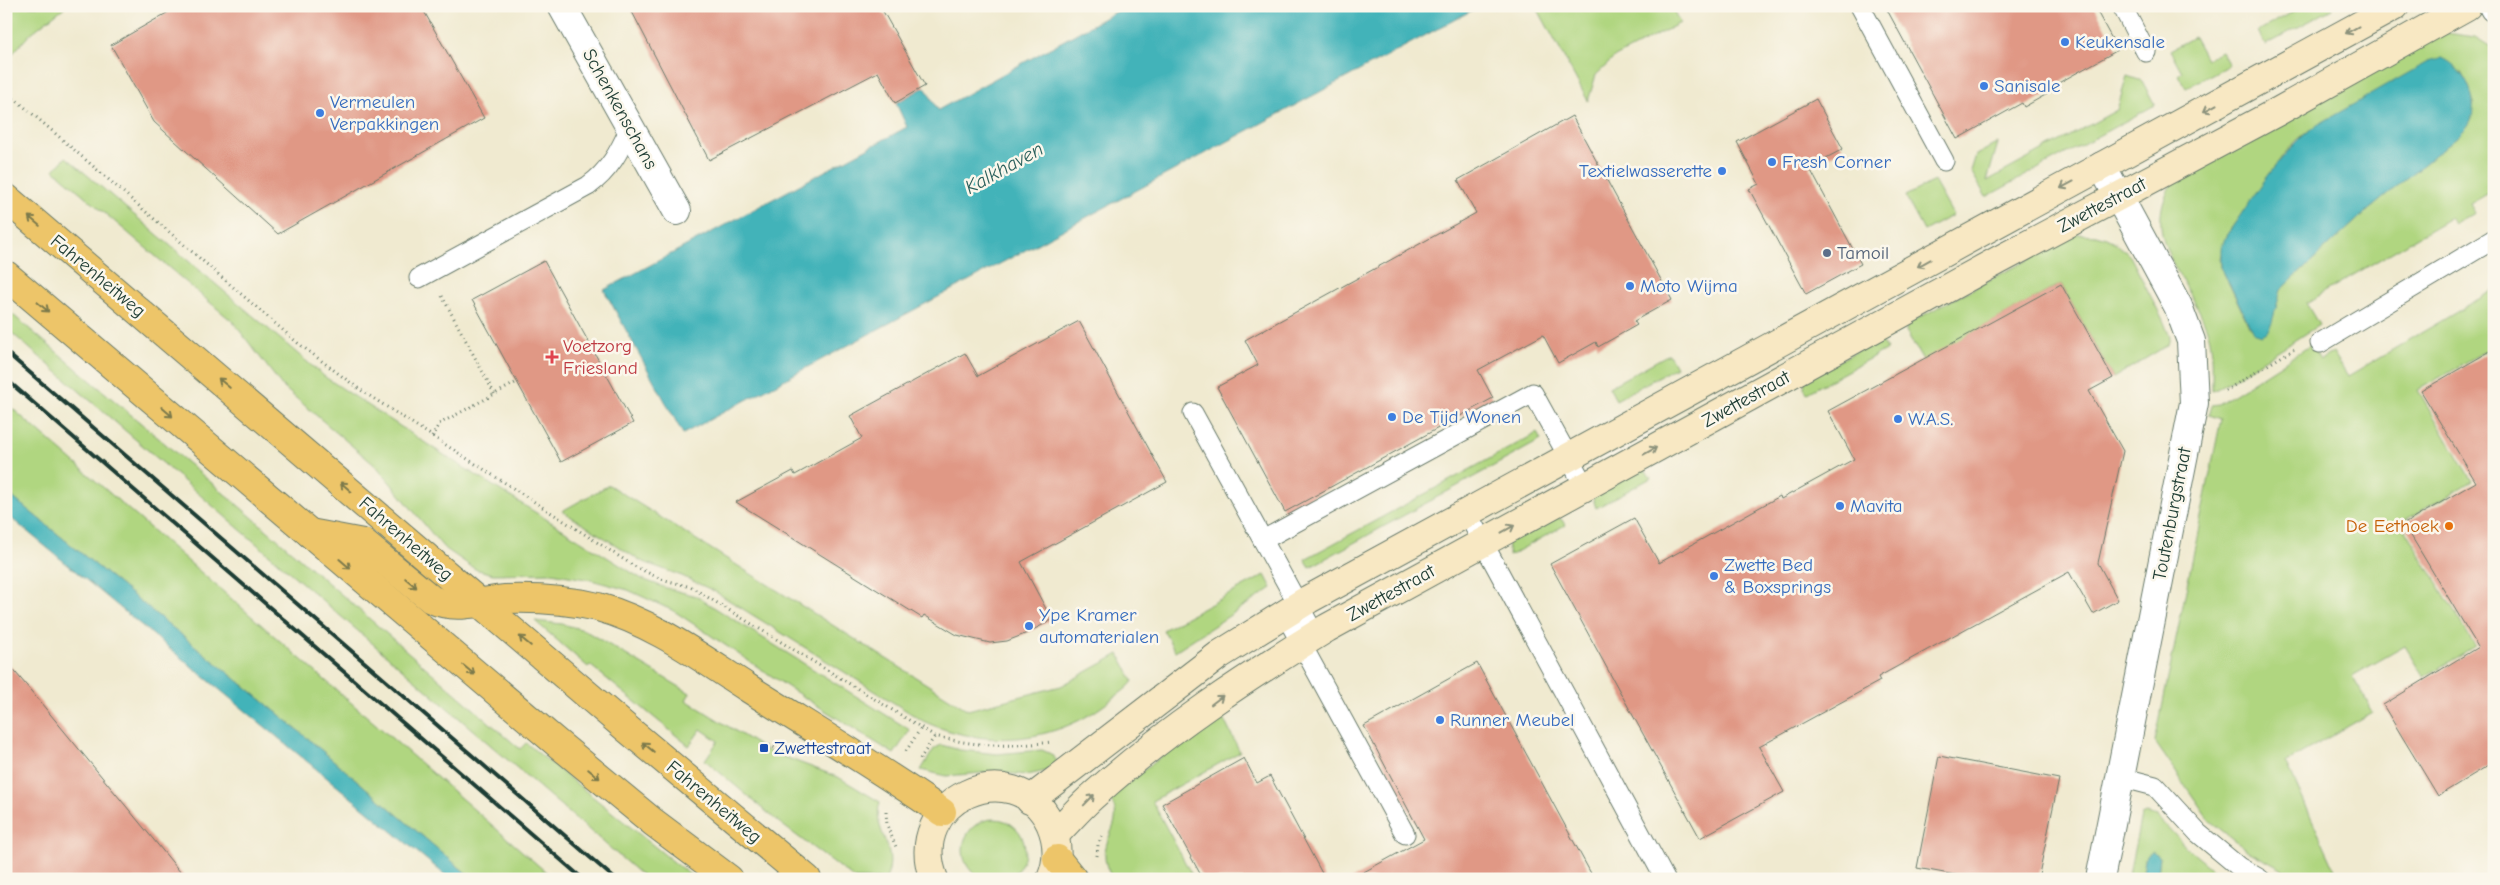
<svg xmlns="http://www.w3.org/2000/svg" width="2500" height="885" viewBox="0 0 2500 885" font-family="'Comic Neue',sans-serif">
<rect width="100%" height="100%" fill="#fbf7ec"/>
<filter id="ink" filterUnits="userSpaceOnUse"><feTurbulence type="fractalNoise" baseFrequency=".02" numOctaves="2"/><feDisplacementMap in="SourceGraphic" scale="10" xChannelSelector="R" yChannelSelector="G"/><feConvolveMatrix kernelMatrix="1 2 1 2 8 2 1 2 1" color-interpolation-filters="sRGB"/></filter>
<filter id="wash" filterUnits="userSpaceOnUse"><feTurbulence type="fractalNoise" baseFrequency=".0096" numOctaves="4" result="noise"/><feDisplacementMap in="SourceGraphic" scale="20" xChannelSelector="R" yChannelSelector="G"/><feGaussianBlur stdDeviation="1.12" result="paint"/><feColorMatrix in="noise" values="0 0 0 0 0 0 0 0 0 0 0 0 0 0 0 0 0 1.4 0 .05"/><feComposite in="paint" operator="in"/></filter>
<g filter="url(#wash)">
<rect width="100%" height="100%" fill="#f0ead0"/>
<g fill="#b0d680" stroke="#688a5a" fill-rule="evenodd">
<path d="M 6,6 L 66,6 L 30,34 L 6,61 Z"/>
<path d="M 1536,6 L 1671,6 L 1680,23 L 1615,57 L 1596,75 L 1588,101 Z"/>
<path d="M 2304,6 L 2331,6 L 2332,9 L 2265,45 L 2258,31 Z"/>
<path d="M 2447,33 L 2475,37 L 2494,49 L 2494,190 L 2470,204 L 2475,213 L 2455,224 L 2450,218 L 2306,303 L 2319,325 L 2217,389 L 2212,390 C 2212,371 2214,351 2208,332 C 2190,277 2134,236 2176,177 L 2433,36 ZM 2461,71 L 2467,82 L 2474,104 L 2459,135 L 2359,218 L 2281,290 L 2277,300 L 2250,328 L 2221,267 L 2220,259 L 2226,236 L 2283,155 L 2297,140 L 2312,128 Z"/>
<path d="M 2194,37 L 2206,59 L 2221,51 L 2229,65 L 2186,88 L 2178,75 L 2182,72 L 2170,50 Z"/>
<path d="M 2127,76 L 2142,81 L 2155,105 L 1986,197 L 1971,171 L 1976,155 L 1998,143 L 1987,181 L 2117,110 Z"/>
<path d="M 66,157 L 325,377 L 450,459 L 642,579 L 666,588 L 696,596 L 910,730 L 894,754 L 791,689 L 674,611 L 628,590 L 591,580 L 552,573 L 493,574 L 475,569 L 443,547 L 378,468 L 283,387 L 233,322 L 54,170 Z"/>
<path d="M 1934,181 L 1953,215 L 1924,231 L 1905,196 Z"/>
<path d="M 2076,234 L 2096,235 L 2106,238 L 2116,243 L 2130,256 L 2163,320 L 2170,337 L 2168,345 L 2113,378 L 2061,284 L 1923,360 L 1906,331 L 1907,324 Z"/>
<path d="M 2494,290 L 2494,346 L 2418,390 L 2472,481 L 2401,523 L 2475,646 L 2424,677 L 2405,646 L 2352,676 L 2373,712 L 2286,762 L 2339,879 L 2300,879 L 2248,851 L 2210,821 L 2155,742 L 2221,419 L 2209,415 L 2212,405 L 2219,404 L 2311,345 L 2320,360 L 2333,352 L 2348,376 Z"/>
<path d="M 6,309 L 253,518 L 520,749 L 526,743 L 695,879 L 646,879 L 6,328 Z"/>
<path d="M 1876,340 L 1880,341 L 1887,349 L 1807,393 L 1804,388 L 1805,380 Z"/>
<path d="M 1669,354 L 1676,367 L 1616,400 L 1609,387 Z"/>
<path d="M 6,403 L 554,879 L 473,879 L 286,720 L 6,492 Z"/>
<path d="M 1537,433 L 1541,440 L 1310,567 L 1305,559 Z"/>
<path d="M 1641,469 L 1645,470 L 1651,478 L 1596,508 L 1593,498 Z"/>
<path d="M 609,485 L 968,710 L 1061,686 L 1119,654 L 1133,681 C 1127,690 1115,696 1107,703 C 1053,744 984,749 923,721 L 714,591 L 682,576 L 641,561 L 562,511 Z"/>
<path d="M 1555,516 L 1562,520 L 1565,525 L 1509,556 L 1507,542 Z"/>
<path d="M 1265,575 L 1272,588 L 1175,651 L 1163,630 Z"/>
<path d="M 535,621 L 562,624 L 584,630 L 690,693 L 686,700 L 766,750 L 838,777 L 880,802 C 871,832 900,847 886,879 L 855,879 L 781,824 L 705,760 L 718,741 L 701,729 L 689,746 L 590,665 L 588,667 Z"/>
<path d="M 1219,710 L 1240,752 L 1152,801 L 1194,879 L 1113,879 C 1088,841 1131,827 1109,798 Z"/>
<path d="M 941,745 L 960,750 L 997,754 L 1042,750 L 1051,754 L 1058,762 L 1051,770 L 1027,775 L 993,772 L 946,776 L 921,770 L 934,749 Z"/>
<path d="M 2146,814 L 2158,817 L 2186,847 L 2224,879 L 2157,879 L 2160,857 L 2146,855 L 2142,879 L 2128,879 L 2141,816 Z"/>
<circle cx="994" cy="850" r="31"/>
</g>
<g fill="#43b3b9" stroke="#317876">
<path d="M 1126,6 L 1480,6 L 683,434 L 604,290 L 907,127 L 896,103 L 925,87 L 938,110 Z"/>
<path d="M 2442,58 C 2464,67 2479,97 2471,120 C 2469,126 2463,131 2459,135 L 2359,218 L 2281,290 L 2272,322 L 2267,332 L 2262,335 L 2253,332 L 2221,267 L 2221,248 L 2226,236 C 2253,198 2276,158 2312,128 L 2431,60 Z"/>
<path d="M 6,492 L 286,720 L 473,879 L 450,879 L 6,514 Z"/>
<path d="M 2151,851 L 2160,857 L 2157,879 L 2142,879 L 2146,855 Z"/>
</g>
<g id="blocks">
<g fill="#e09885">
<path d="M 179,6 L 421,6 L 484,118 L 278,234 L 154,122 L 111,45 Z"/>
<path d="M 629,6 L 880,6 L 925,86 L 895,103 L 878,72 L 709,160 Z"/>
<path d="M 1885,6 L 2094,6 L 2118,50 L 2053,86 L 2056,89 L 2024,107 L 2022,103 L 1957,139 Z"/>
<path d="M 1816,99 L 1843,149 L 1809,167 L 1861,264 L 1806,294 L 1749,189 L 1759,184 L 1737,142 Z"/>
<path d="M 1572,116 L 1672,300 L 1634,321 L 1637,325 L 1598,347 L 1596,342 L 1558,363 L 1543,335 L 1478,370 L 1493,398 L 1285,512 L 1217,387 L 1258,365 L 1245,340 L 1476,213 L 1458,180 Z"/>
<path d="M 544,261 L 633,423 L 561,462 L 472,300 Z"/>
<path d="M 2061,284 L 2113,378 L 2089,391 L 2123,451 L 2098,563 L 2118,600 L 2093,614 L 2069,572 L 1878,677 L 1880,681 L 1759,747 L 1784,792 L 1700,838 L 1550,564 L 1634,518 L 1659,563 L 1780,496 L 1781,499 L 1854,459 L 1828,411 Z"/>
<path d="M 1079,321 L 1167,482 L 1021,562 L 1052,620 L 1025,634 L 1007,641 L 990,643 L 957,635 L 924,615 L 922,618 L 736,502 L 793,471 L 795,475 L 862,438 L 850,416 L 965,353 L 978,376 Z"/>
<path d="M 2494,349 L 2494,762 L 2438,796 L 2383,705 L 2478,647 L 2404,524 L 2476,482 L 2421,391 Z"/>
<path d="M 6,661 L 41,703 L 186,879 L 6,879 Z"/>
<path d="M 1477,663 L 1594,879 L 1351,879 L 1424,839 L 1364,726 Z"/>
<path d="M 1939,756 L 2059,779 L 2038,879 L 1977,879 L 1917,868 Z"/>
<path d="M 1244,758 L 1257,783 L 1270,776 L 1325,879 L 1203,879 L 1162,804 Z"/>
</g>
</g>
</g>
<g filter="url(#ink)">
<use href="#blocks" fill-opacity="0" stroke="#687a6b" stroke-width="1"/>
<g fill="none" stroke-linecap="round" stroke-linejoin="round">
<defs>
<g id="lane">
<path d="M 1860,6 L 1944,161"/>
<path d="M 2122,6 L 2146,52"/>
<path d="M 419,278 L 588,186 C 610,170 619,152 630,128"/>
<path d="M 2320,343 L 2494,239"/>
<path d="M 1193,413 L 1315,635"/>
<path d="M 1467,513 L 1665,879"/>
<path d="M 1263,540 L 1533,393 L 1585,487"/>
<path d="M 1285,614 L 1405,834"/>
<path d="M 2120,777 L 2155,786 L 2198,833 L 2239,867 L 2260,879"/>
</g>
<g id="street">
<path d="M 562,6 L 677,211"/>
<path d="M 2493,6 L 2494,8"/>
<path d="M 2100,879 L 2194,403 L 2191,341 L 2178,306 L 2102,166"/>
</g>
<g id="secondary">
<path d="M 1030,800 L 1219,655 L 1309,599 L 2395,6"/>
<path d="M 1055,835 C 1068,821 1081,806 1095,794 C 1166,730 1246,678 1327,628 L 1999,260 L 2277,112 L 2467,6"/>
<path d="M 934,879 C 903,800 1014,750 1050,823 C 1058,841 1059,860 1051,879"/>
</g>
<g id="primary">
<path d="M 6,198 L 625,727 L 807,879"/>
<path d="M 6,275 L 557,743 L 653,822 L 729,879"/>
<path d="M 310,533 L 363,543 L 431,599 C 456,611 479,601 505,599 C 536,598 568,600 598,607 C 653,622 701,658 748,688 C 813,729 879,768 942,812"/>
<path d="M 1057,859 L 1073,879"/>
</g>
</defs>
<use href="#lane" stroke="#687a6b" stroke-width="21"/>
<use href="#street" stroke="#687a6b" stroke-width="30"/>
<use href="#secondary" stroke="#687a6b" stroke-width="30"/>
<use href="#primary" stroke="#687a6b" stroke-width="30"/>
<g stroke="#687a6b" stroke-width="3" stroke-dasharray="1 4" stroke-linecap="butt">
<path d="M 6,91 L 299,344 L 359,389 L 634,566 L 661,579 L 691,587 L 935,736 C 977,747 1009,747 1052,742"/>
<path d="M 442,296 L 495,395"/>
<path d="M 2225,391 L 2294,349"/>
<path d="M 432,437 L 439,424 L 517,382"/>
<path d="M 769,745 L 791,755"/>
<path d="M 906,751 L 921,728"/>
<path d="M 920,759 L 935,736"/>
<path d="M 886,812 L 887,825 L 896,847"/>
<path d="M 1097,856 L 1098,845 L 1103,834"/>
</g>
<use href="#lane" stroke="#fff" stroke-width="19"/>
<use href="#street" stroke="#fff" stroke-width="28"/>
<use href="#secondary" stroke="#f8e8c3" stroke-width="28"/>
<use href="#primary" stroke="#edc569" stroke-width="28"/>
<g stroke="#1f3d34" stroke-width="4">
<path d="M 6,352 L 615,879"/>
<path d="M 6,379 L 583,879"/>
</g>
</g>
<defs><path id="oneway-shaft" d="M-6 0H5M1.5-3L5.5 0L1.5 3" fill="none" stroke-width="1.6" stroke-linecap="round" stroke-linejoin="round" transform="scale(1.25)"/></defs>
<g stroke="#8c927c">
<use href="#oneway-shaft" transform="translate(2352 30) rotate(151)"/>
<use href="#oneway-shaft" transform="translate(2210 108) rotate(151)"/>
<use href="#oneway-shaft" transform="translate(2067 185) rotate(152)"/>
<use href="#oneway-shaft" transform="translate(1924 263) rotate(151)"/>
<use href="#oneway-shaft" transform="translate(1650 451) rotate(-29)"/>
<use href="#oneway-shaft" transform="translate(1508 529) rotate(-29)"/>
<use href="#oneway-shaft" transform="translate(1217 700) rotate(-37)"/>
<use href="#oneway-shaft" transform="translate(1089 800) rotate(-46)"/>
</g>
<g stroke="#7c7a4c">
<use href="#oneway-shaft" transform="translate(34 221) rotate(-140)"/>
<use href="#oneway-shaft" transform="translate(43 307) rotate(40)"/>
<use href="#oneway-shaft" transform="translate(224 383) rotate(-140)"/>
<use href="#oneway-shaft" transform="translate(167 412) rotate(41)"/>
<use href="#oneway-shaft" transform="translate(346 487) rotate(-139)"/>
<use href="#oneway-shaft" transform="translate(345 564) rotate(41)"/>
<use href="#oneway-shaft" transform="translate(411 583) rotate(40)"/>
<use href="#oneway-shaft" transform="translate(525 641) rotate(-140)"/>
<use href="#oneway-shaft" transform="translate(469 670) rotate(40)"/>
<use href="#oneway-shaft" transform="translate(648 747) rotate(-140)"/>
<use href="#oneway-shaft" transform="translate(594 774) rotate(39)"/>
</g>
</g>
<g fill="#3f7fe0" stroke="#fbf7ec" stroke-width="2">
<circle cx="2065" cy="42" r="5"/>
<circle cx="1984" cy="86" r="5"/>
<circle cx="320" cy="113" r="5"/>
<circle cx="1772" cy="162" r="5"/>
<circle cx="1722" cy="171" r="5"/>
<circle cx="1630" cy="286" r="5"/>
<circle cx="1392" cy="417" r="5"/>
<circle cx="1898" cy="419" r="5"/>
<circle cx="1840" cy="506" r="5"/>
<circle cx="1714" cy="576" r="5"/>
<circle cx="1029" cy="626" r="5"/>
<circle cx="1440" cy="720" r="5"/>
</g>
<circle fill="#5c6f8a" stroke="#fbf7ec" stroke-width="2" cx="1827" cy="253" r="5"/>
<path fill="#e0444e" stroke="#fbf7ec" stroke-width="2" d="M549.5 349.5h5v5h5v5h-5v5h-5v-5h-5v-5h5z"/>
<circle fill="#e8710a" stroke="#fbf7ec" stroke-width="2" cx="2449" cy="526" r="5"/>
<rect fill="#1a4fb4" stroke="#fbf7ec" stroke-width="2" x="759" y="743" width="10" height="10" rx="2.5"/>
<g text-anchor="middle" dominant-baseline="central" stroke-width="5" stroke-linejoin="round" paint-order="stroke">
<g font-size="19" fill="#366cbe" stroke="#fbf7ec" text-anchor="start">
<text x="2075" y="42">Keukensale</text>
<text x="1994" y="86">Sanisale</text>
<text x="330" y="102">Vermeulen<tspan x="330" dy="22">Verpakkingen</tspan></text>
<text x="1782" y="162">Fresh Corner</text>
<text x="1712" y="171" text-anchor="end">Textielwasserette</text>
<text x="1640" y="286">Moto Wijma</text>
<text x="1402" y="417">De Tijd Wonen</text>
<text x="1908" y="419">W.A.S.</text>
<text x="1850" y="506">Mavita</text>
<text x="1724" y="565">Zwette Bed<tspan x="1724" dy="22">&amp; Boxsprings</tspan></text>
<text x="1039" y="615">Ype Kramer<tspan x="1039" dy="22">automaterialen</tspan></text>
<text x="1450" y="720">Runner Meubel</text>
</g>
<g font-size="19" fill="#1f3d34" stroke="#fbf7ec">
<text transform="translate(620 109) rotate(61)">Schenkenschans</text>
<text transform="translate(2102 205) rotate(-28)">Zwettestraat</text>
<text transform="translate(98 276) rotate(40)">Fahrenheitweg</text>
<text transform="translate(1746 399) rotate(-29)">Zwettestraat</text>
<text transform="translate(2172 514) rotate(-79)">Toutenburgstraat</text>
<text transform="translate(406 539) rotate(41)">Fahrenheitweg</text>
<text transform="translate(1391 593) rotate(-29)">Zwettestraat</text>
<text transform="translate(714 802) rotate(40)">Fahrenheitweg</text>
</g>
<g font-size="19" fill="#4e5e75" stroke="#fbf7ec" text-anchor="start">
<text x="1837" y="253">Tamoil</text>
</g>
<g font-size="19" fill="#be3a42" stroke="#fbf7ec" text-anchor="start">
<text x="563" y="346">Voetzorg<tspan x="563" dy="22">Friesland</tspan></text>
</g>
<g font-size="19" fill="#c56008" stroke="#fbf7ec" text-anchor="end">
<text x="2439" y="526">De Eethoek</text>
</g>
<g font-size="19" fill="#164399" stroke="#fbf7ec" text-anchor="start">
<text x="774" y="748">Zwettestraat</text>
</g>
<g font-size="20" font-style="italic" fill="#2a605c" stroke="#fbf7ec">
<text transform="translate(1004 168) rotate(-29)">Kalkhaven</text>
</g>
</g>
<rect width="2500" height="885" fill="none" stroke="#fbf7ec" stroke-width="25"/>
</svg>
